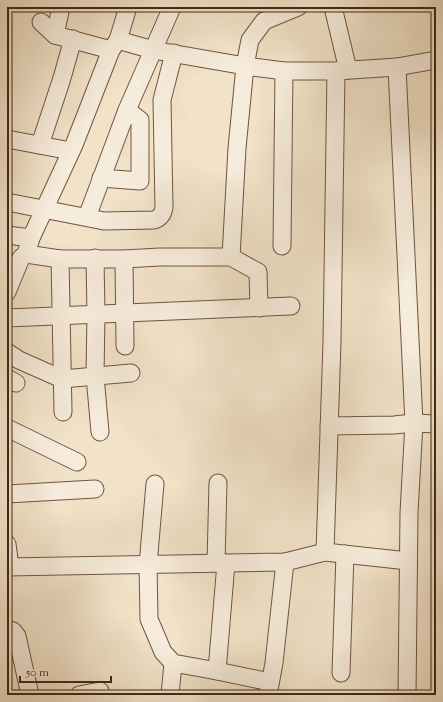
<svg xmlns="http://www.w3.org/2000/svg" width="443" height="702" viewBox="0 0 443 702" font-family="'Sorts Mill Goudy',serif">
<rect width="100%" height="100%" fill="#f1e2c8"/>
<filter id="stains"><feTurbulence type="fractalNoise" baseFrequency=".005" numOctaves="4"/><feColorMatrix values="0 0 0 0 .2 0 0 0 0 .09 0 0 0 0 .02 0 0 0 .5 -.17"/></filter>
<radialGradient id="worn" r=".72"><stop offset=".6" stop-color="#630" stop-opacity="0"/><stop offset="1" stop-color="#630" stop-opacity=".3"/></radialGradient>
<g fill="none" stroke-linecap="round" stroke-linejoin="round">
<defs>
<g id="minor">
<path d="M 333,7 L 348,70"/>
<path d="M 41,22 L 55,35 L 111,50"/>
<path d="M 55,35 L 61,7"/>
<path d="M 118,40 L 153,50 L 245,66 L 250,40 L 264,21 L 298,7"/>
<path d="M 397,67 L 414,423 L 409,513 L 407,695"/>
<path d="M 7,139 L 71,151"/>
<path d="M 40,145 L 62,78 L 73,39"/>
<path d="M 101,178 L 140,181 L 140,120 L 127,110"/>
<path d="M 7,202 L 104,221 L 154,220 C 160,218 163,215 164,207 L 162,100 L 174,53"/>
<path d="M 87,217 L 127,110 L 172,7"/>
<path d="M 7,235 L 31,238"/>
<path d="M 282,246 L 284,71"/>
<path d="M 26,254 L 60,259 L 124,259 L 160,257 L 231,257 L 258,272 L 259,308"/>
<path d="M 231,257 L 237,148 L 245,66 L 284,71 L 336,71 L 397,67 L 436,60"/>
<path d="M 95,258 L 96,314 L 95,376 L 100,432"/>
<path d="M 60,259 L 63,412"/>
<path d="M 124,259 L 125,346"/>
<path d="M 7,292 L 21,258 L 26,254 L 31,238 L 74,145 L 111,50 L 118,40 L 128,7"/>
<path d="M 7,318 L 291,306"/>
<path d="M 7,352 L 19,360 L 62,379 L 131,373"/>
<path d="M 7,378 L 16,383"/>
<path d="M 329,426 L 394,425 L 414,423 L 436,424"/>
<path d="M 7,428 L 77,462"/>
<path d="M 155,484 L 148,565 L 149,619 L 163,652 L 173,663 L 217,671 L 226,563"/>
<path d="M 7,494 L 95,489"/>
<path d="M 7,544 L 10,567"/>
<path d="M 325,552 L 332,342 L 336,71"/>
<path d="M 216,563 L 218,483"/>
<path d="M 7,567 L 285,562 L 325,552 L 408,561"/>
<path d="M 7,629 L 13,631 L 17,636 L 30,695"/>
<path d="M 217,671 L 270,682"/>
<path d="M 341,673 L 345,554"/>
<path d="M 79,695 L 100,691"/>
<path d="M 170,695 L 173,663"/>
<path d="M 268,695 L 274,663 L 285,562"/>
</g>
</defs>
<use href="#minor" stroke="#705441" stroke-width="19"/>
<use href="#minor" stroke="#f6ecdb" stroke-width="17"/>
</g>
<rect width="443" height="702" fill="none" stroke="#f1e2c8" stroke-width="24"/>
<rect x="8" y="8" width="427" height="686" fill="none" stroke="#452514" stroke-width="2"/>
<rect x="12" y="12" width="419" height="678" fill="none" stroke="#452514"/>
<path d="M20 676v6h91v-6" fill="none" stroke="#452514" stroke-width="2"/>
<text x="26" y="676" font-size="12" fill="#452514" stroke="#f6ecdb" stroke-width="3" paint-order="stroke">50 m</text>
<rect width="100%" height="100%" filter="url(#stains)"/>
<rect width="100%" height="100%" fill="url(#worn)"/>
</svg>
